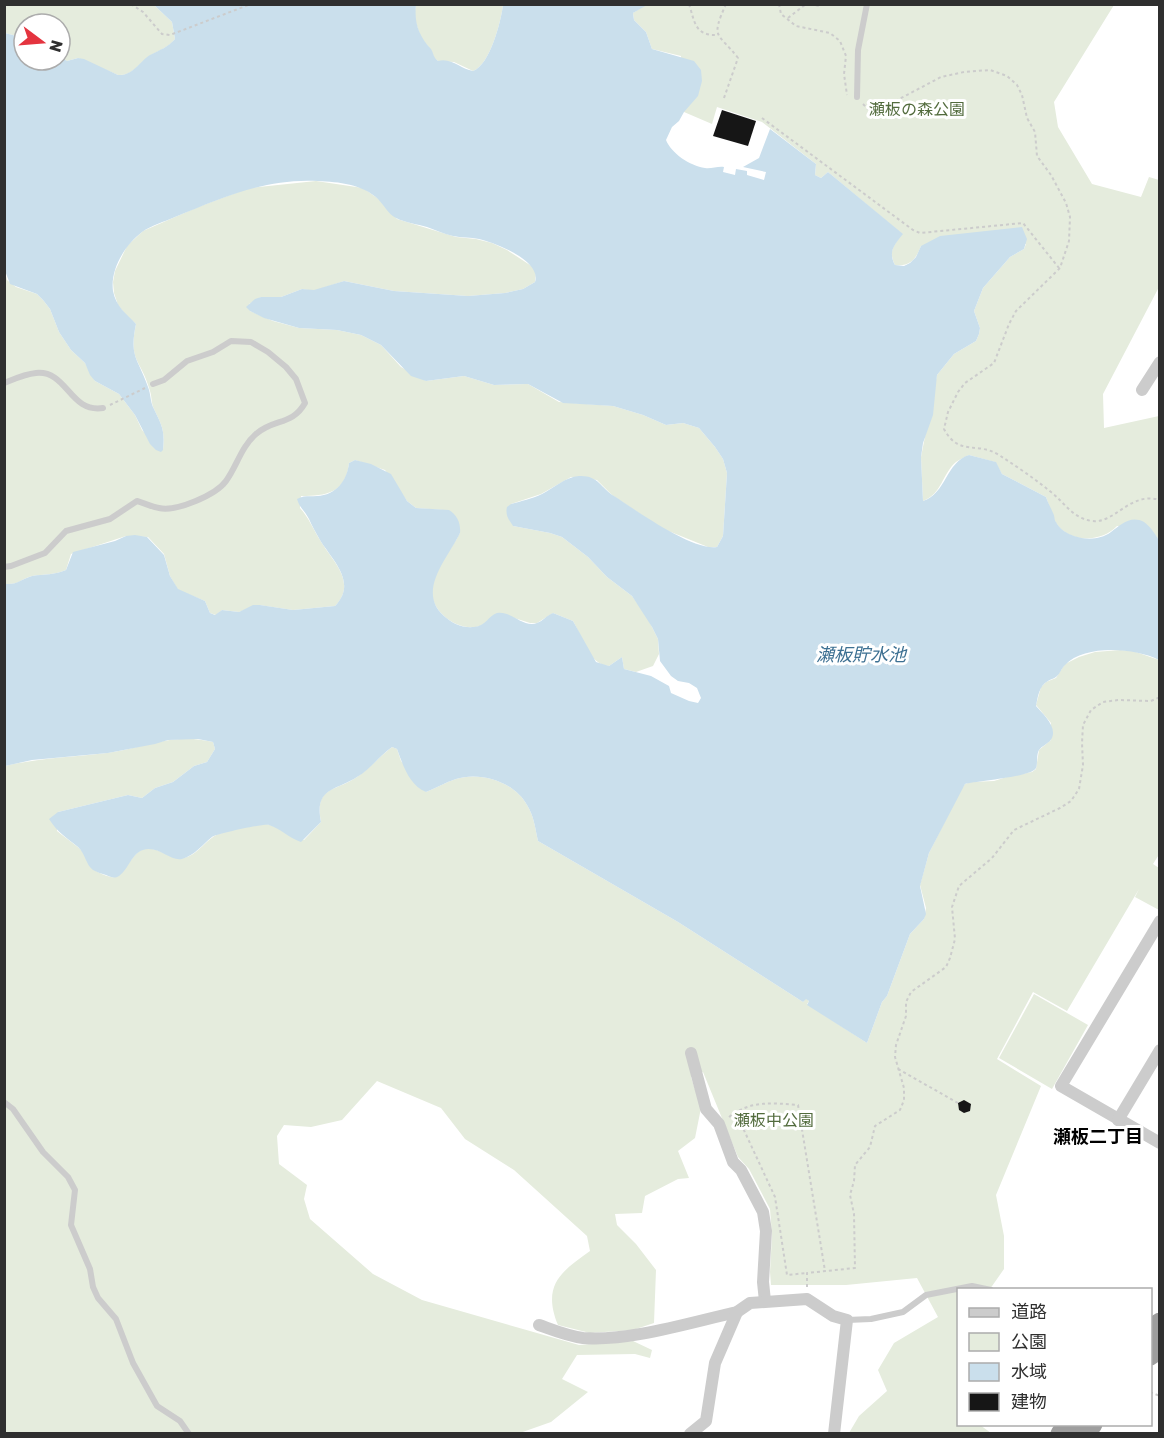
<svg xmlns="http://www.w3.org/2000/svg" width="1164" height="1438" viewBox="0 0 1164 1438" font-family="Rubik,'Noto Sans JP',sans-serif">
<rect width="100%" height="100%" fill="#fff"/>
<g fill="#e5ecdd">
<path d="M 647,4 L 1114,5 L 1054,102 L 1058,127 L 1092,184 L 1141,197 L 1149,177 L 1159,180 L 1159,287 L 1103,394 L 1104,428 L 1159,416 L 1159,540 L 1149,527 L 1117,526 C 1102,542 1070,544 1056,523 C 1052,516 1049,505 1046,497 L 1002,474 L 995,462 L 969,455 C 965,457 960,459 956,462 C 942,474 942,494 923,501 L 921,457 L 937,375 L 954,354 L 976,341 L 979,334 L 980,328 L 974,311 L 983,288 L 1010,257 L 1024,249 L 1026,244 L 921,246 C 916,259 910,267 895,265 C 888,251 894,245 902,234 L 828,172 L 821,178 L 815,175 L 816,164 L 762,122 L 717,107 L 712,124 L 684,112 L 681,56 L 652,49 L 646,32 L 634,20 L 633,13 Z"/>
<path d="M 4,5 L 154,5 L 172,22 L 175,39 C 167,49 156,51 147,58 C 137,66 131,76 118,75 L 78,58 L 67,61 L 61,59 L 60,24 L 24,24 L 24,38 L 5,33 Z"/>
<path d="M 416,5 L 503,5 C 501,21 490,65 473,71 L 454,62 L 438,61 L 434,58 L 431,50 L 421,38 L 414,17 Z"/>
<path d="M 316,181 L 363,188 L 380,200 L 397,219 L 456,237 L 476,239 L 492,243 L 507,250 L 533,267 L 536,273 L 535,282 L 523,289 L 505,293 L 468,296 L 394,291 L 344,281 L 314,291 L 302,289 L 281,297 L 261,297 L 249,304 L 250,311 L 273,321 L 299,328 L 337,330 L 361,335 L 381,345 L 401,367 L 426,381 L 464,376 L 494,385 L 528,384 L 559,402 L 613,406 L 643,415 L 666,425 L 683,423 L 699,428 L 715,447 L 723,459 L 727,473 L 723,536 L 717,547 L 708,547 L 661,528 L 612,495 L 597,480 L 571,477 L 541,494 L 511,504 L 513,526 L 550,533 L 562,537 L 588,557 L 607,577 L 632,596 L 647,617 L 658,639 L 659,654 L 653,666 L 636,672 L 624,669 L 622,657 L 609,666 C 589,665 582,636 573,621 L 553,613 L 537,623 L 530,623 L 499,613 C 492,616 487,623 480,626 C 458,633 429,611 432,588 C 435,568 451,550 460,533 L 443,510 L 416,508 L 407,501 L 385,470 L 355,460 L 349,463 C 346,493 326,496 301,496 L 300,508 C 309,518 313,529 320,540 C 332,561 358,582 335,606 L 293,610 L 259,605 L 239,612 L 222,610 L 216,615 L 210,613 L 205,601 L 178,590 L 170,576 L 164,554 L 148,537 L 126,536 L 71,554 L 66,570 C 55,575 44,574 32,576 C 20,579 20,585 5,584 L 4,268 L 7,280 L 16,287 L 37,294 L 43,300 L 50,309 L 59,332 L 71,350 L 85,363 L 95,381 L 119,394 L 135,415 L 142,430 L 163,450 C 165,430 162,426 154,409 C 151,403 152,397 150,391 C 141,359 128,362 136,324 L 126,315 L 118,305 L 114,293 L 113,282 L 115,271 L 127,246 L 143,231 L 198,207 L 249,188 Z"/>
<path d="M 1120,650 L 1133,651 L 1159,660 L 1160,853 L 1153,864 L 1159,868 L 1159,910 L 1135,897 L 1139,889 L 1067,1011 L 1033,992 L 997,1059 L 1041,1086 L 996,1195 L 1004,1236 L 1004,1269 L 990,1289 L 958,1290 L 958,1424 L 980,1425 L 991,1433 L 849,1433 L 859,1416 L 887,1391 L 878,1370 L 894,1343 L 938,1317 L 917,1278 L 846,1285 L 771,1285 L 770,1272 L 772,1235 L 770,1209 L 749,1169 L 738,1157 L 703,1072 L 691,1077 L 701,1108 L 695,1138 L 678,1151 L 689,1178 L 678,1179 L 645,1196 L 642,1213 L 615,1214 L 617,1225 L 636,1244 L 656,1270 L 654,1323 L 633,1330 L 590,1333 L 558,1325 C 542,1286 560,1272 590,1251 L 587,1236 L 514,1170 L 465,1139 L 441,1108 L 377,1081 L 342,1120 L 311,1127 L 284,1125 L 277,1136 L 279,1164 L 307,1185 L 304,1199 L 310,1219 L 373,1274 L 422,1300 L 579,1345 L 633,1341 L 652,1350 L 650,1358 L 635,1354 L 577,1355 L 562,1379 L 588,1392 L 551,1422 L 517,1434 L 5,1433 L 5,766 C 38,758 73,757 107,753 C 131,750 157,740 180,739 C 192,738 202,740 213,742 L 215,749 L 207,762 L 194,766 L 173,782 L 155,788 L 142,798 L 128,795 L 58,812 L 57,831 C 64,837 72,842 79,848 C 94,861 84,870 111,877 C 124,880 130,853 144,849 C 159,846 170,861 184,858 C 196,855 203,844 213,837 C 219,832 259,823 266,824 C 279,827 292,835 304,840 L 321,822 C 314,786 335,792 357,777 C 369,769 380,756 392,747 L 397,749 L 401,761 L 426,792 C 436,788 446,782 456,779 C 480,771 515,782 527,805 C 534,816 535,828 538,841 L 678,922 L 803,1002 L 806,998 L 809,1001 L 807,1004 L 867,1043 L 882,1002 L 887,996 L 910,934 L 924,919 L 926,908 L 920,885 L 929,853 L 960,791 L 965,784 L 971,782 L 994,781 L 1010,776 L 1032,772 L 1036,769 L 1039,750 L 1051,740 L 1051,723 L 1036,705 L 1041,687 L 1046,682 L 1056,678 L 1065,664 L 1079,657 L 1095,652 Z"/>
<path d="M 1034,994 L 1088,1025 L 1052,1089 L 999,1058 Z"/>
</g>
<path fill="#cadfec" d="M 154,5 L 416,5 C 414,23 419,36 431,49 C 434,54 433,57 438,61 C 451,57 461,69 473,71 C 490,65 501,21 503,5 L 647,5 L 633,13 L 634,20 L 646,32 L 652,49 L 694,61 L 701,70 L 702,81 L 698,96 L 684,112 L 679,121 L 672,127 L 666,140 C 671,153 690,166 705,168 C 711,169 718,166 724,167 L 723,172 L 735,175 L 736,169 L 747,171 L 747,175 L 764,180 L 766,172 L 743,167 L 759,158 L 770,129 L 816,164 L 815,175 L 821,178 L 828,172 L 903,234 C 894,245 888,252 895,265 L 904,266 L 910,263 L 916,257 L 921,246 L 940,236 L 1022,227 L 1027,239 L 1024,249 L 1010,257 L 983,288 L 974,311 L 980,328 L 979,334 L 976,341 L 954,354 L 937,375 L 933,415 L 923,443 L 921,457 L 923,501 C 946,494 946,462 969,455 L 996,462 L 1002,474 L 1046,497 C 1048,503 1051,508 1053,513 C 1055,516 1054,520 1056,522 C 1059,529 1068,534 1074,536 C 1086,540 1100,540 1111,532 C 1121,525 1130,515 1144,522 C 1150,526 1155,534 1159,540 L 1159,660 C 1135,648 1085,644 1065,665 C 1061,669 1060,674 1056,677 C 1053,679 1051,679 1048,681 C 1039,686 1038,696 1036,706 C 1043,714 1060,729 1050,741 C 1047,744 1042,746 1039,750 C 1036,755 1038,763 1036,768 C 1032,777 976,781 965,784 L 929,853 L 920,886 L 926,914 L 924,919 L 910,934 L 887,996 L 882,1002 L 867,1043 L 807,1005 L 809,1001 L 806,999 L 803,1002 L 678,922 L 538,841 C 535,828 534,816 527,805 C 515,782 480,771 456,779 C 446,782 436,788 426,792 C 409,785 403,765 397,749 L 392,747 C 379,756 371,769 357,777 C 335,791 314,788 321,822 L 301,842 C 289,838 281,829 269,825 C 265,823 216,834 212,837 C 202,845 195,855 182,859 C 171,862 158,845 143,850 C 131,854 129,869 119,876 C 114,879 111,877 106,875 C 102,874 97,872 93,870 C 86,865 85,853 78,847 C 66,837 58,833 49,819 L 58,812 L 128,795 L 142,798 L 155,788 L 173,782 L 194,766 L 207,762 L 215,749 L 213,742 L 198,739 L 168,740 L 155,744 L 108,753 L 32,760 L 5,766 L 5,584 C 18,585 21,579 32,576 C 44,574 55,575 66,570 L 73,552 L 115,541 L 126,536 L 135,535 L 147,537 L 164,555 L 170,576 L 178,589 L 205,601 L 210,613 L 215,615 L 222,610 L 239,612 L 253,605 L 260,605 L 293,610 L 335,606 C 358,582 332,560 320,540 C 316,533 312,526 309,519 C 305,511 299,507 297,499 C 304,495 310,497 317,496 C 336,495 347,481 349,463 L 355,460 L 371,464 L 391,474 L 407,501 L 416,508 L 449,510 C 457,515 461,523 460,533 C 448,558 416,591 444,616 C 453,624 462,628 474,627 C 486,626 489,615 497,613 C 510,610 523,628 537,623 C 543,621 547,615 553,613 L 573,621 L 596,662 L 609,666 L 622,657 L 624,669 L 651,676 L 669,686 L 671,693 L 689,701 L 698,703 L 701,698 L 697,688 L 689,683 L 678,681 L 671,676 L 660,661 L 658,639 L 652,627 L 632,596 L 607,577 L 588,557 L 562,537 L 550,533 L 513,526 C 509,520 505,515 507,507 L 511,504 C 521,501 532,499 542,494 C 554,488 565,477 579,476 C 598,475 600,487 614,496 C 636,510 692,551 717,547 L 723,536 L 727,473 L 723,459 L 715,447 L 699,428 L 683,423 L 666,425 L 643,415 L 613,406 L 563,403 L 528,384 L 494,385 L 464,376 L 426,381 L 411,376 L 381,345 L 361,335 L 337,330 L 299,328 L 264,318 L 250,311 L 246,307 L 255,299 L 261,297 L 281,297 L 302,289 L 314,290 L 344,281 L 394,291 L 468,296 L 505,293 L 523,289 L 535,282 C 542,261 496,243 479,239 C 471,237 461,238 453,236 C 444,234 436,230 427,227 C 417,224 406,223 396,218 C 388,214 384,205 378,199 C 362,184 339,182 318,181 C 266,178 222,198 175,217 C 164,222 152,225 142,232 C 125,245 110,269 113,291 C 116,307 126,313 136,324 C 129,357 138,358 148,387 C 151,394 150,402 154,409 C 162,426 165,430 163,450 L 161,452 L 156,450 L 150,444 L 135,415 L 119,394 L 95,381 L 90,375 L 85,363 L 71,350 L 59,332 L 50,309 L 43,300 L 37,294 L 10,284 L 4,268 L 5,33 L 24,38 L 24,60 L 60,60 L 60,57 L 67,61 L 78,58 L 84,59 L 118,75 C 133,76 139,62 150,55 C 160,50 168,47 175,39 L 172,22 Z"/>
<g fill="#161616">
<path d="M 722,110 L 756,121 L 748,146 L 713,136 Z"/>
<path d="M 964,1100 L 971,1104 L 970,1111 L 964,1113 L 959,1110 L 958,1103 Z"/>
</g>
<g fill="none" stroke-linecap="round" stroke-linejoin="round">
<g stroke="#ccc" stroke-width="2" stroke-dasharray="3 3" stroke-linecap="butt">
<path d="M 131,4 L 143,12 L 162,34 L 170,35 L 251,4"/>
<path d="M 689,4 C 695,23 695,36 718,35"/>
<path d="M 779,4 L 781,14 L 796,26 L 830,33 L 840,41 L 846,56 L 844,74 L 847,95"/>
<path d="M 810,4 L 820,6"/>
<path d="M 788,18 L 806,4"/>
<path d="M 724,98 L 738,58 C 718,32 710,40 726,4"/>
<path d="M 863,104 L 868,109 L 886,106 L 941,77 L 964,72 L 990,70 L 1007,76 L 1017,85 L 1022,95 L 1027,118 L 1035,132 L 1037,156 L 1051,175 L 1066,203 L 1070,217 L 1069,241 L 1060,268 L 1016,311 L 1009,324 L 994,363 L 965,383 L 958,392 L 948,412 L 944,429 C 959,457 977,441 999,455 C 1016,466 1035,479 1051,492 C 1065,503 1072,518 1092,521 C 1115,524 1130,491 1160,500"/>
<path d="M 762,118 L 913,230 L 920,233 L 1023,223 L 1059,268"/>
<path d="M 110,405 L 145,388"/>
<path d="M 898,1069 L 958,1103"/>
<path d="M 736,1113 L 775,1197 L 787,1275 L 807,1273"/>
<path d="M 729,1117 C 751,1100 772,1103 798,1105 L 825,1271"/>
<path d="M 807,1287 L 807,1273 L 855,1268 L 854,1214 L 850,1195 L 854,1181 L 855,1165 L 870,1147 L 875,1126 L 900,1110 L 904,1100 L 904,1088 L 895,1057 L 896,1045 L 906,1016 L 906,1002 L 911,992 L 946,967 L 950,958 L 955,939 L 952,907 L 959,886 L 992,858 L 1014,830 L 1060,808 L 1071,801 L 1079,789 L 1083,765 L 1082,743 L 1083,725 L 1091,710 L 1103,702 L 1118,700 L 1151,701 L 1160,697"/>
<path d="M 1150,1392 L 1160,1396"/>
</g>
<g stroke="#ccc" stroke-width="6">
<path d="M 857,97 L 858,50 L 867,4"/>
<path d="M 4,383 C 14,379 25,374 36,373 C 68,370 69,413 103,408"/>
<path d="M 4,567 L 11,566 L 45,553 L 66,531 L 110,519 L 137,501 C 144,503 152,507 159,508 C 176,512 216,495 226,481 C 237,466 241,447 256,434 C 274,418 292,426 305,403 L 296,379 L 286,367 L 268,352 L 251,342 L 231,341 L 213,352 L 187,361 L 164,380 L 153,384"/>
<path d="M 4,1102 L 13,1109 L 43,1152 L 68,1177 L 75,1190 L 71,1225 L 90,1269 L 93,1287 L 98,1298 L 116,1319 L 133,1363 L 157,1406 L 180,1421 L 189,1434"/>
<path d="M 847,1320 L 871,1319 L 903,1312 L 926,1295 L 972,1286 L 991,1290"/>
</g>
<g stroke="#ccc" stroke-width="12">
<path d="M 1142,390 L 1160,362"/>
<path d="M 1160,921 L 1061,1086 L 1160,1143"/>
<path d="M 691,1053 L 706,1109 L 719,1124 L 733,1162 L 741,1170 L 763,1212 L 766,1231 L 763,1282 L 765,1301"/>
<path d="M 1118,1120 L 1160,1050"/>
<path d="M 539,1325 C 553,1330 567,1336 583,1338 C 628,1342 692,1322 737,1312 L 750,1303 L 807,1299 L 833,1316 L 847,1320 L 834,1434"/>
<path d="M 690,1434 L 706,1421 L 715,1363 L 737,1312"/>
</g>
<g stroke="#9e9e9e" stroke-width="21">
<path d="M 1150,1332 L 1160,1323"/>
<path d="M 1150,1355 L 1160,1345"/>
<path d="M 1061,1434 L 1068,1424"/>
<path d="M 1085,1434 L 1092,1424"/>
</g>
</g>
<g text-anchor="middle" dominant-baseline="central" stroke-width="6" stroke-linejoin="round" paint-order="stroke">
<g font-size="16" fill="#526b3d" stroke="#fff">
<text x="917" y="109">瀬板の森公園</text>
<text x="774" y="1120">瀬板中公園</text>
</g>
<g font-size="18" font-style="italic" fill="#3d7092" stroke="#fff">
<text x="861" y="655">瀬板貯水池</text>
</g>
<g font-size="18" font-weight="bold" fill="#000" stroke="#fff">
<text x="1098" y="1137">瀬板二丁目</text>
</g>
</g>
<rect width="1164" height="1438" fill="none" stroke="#2f2f2f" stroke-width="12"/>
<rect x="957" y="1288" width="195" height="138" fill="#ffffff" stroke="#acacac" stroke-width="1.5"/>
<rect x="969" y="1308" width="30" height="9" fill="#cccccc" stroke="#acacac" stroke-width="1.5"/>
<text x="1011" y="1318" font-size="18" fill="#2f2f2f">道路</text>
<rect x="969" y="1333" width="30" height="18" fill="#e5ecdd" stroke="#acacac" stroke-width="1.5"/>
<text x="1011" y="1348" font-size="18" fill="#2f2f2f">公園</text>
<rect x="969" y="1363" width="30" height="18" fill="#cadfec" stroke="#acacac" stroke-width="1.5"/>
<text x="1011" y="1378" font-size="18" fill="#2f2f2f">水域</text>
<rect x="969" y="1393" width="30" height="18" fill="#161616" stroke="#acacac" stroke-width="1.5"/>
<text x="1011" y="1408" font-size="18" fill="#2f2f2f">建物</text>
<g transform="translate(42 42) rotate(106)"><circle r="28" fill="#ffffff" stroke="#acacac" stroke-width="1.5"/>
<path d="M0-4.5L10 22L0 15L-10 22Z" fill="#e4343f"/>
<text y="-9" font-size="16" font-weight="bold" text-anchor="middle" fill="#2f2f2f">N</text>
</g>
</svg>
